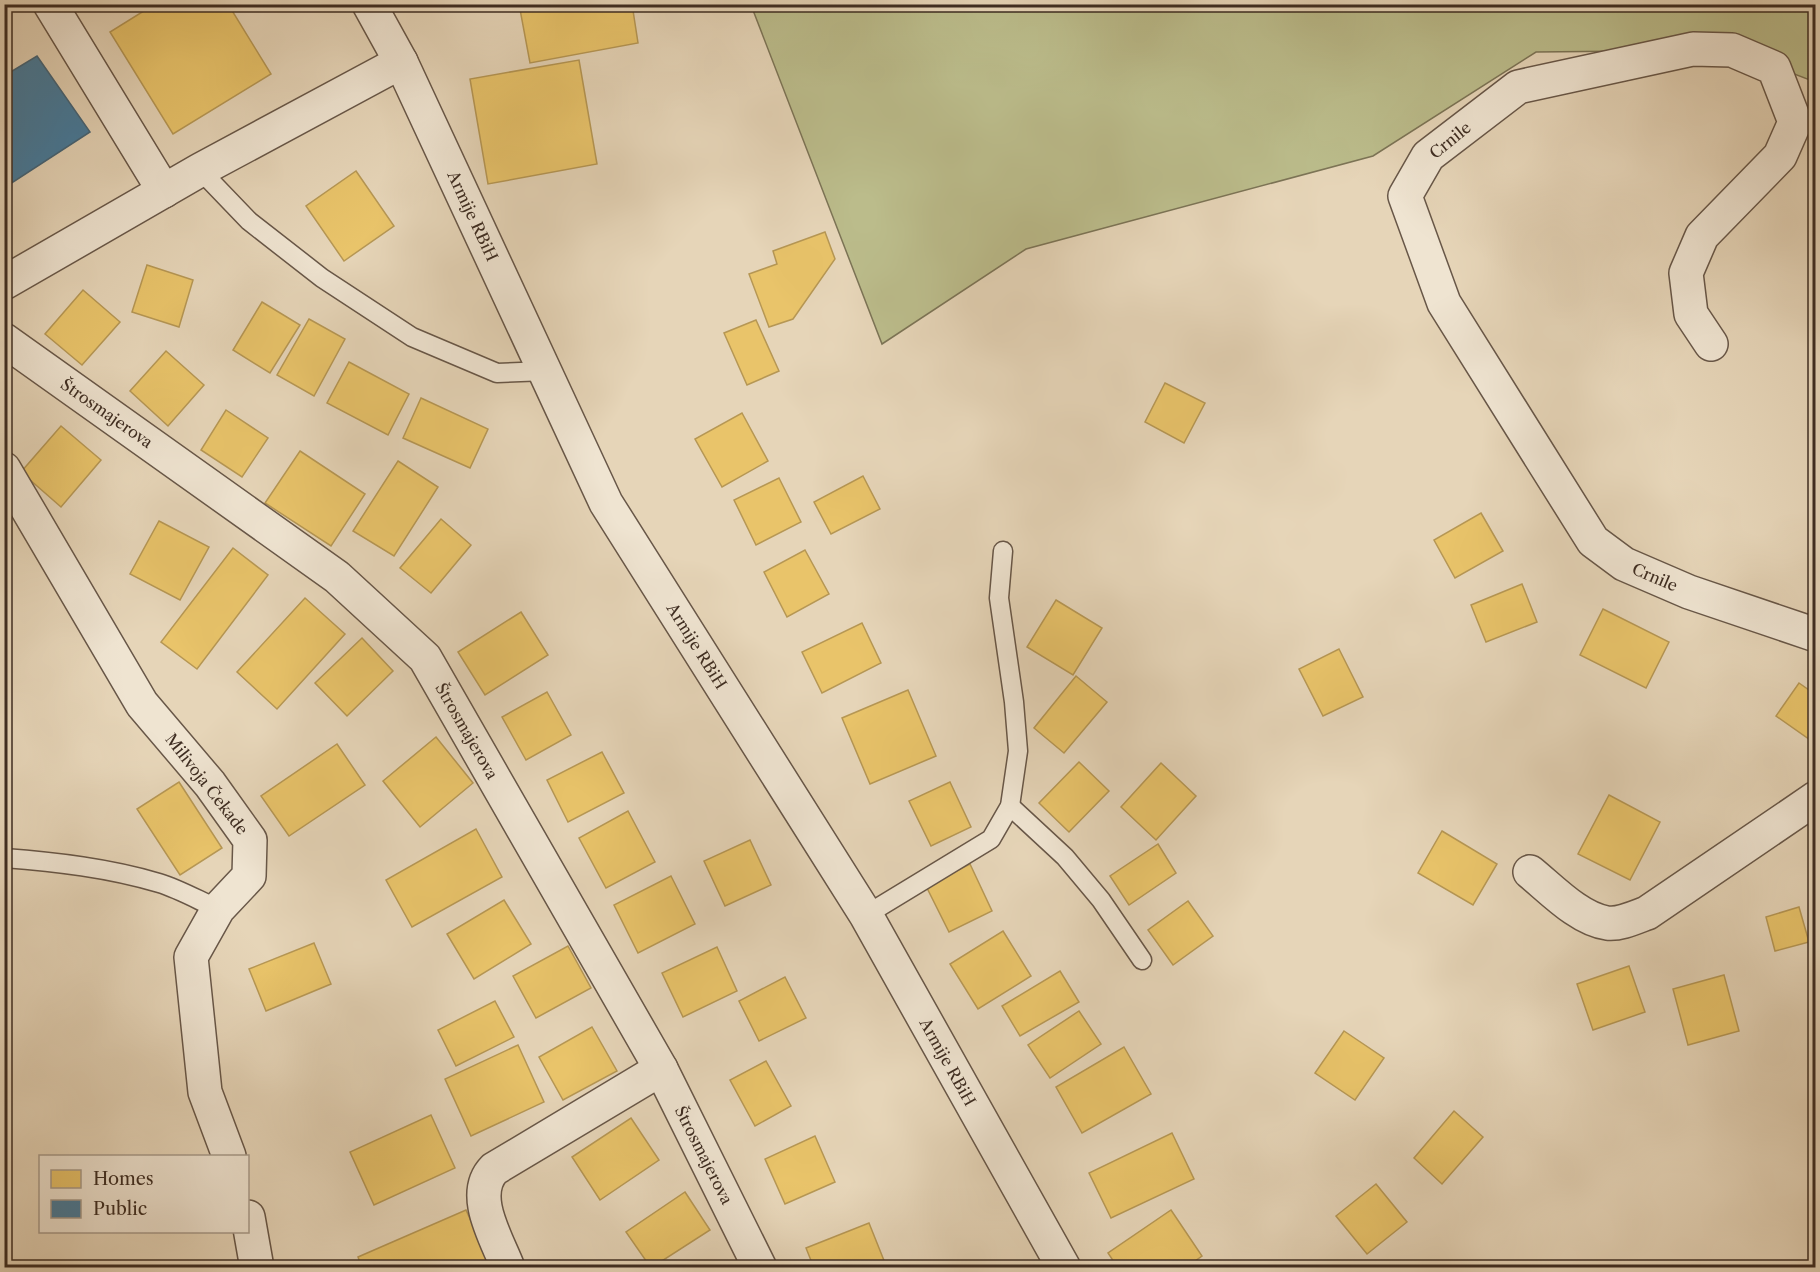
<svg xmlns="http://www.w3.org/2000/svg" width="1820" height="1272" viewBox="0 0 1820 1272" font-family="'Libre Caslon Text',serif">
<rect width="100%" height="100%" fill="#e6d5b8"/>
<filter id="stains"><feTurbulence type="fractalNoise" baseFrequency=".00333" numOctaves="4"/><feColorMatrix values="0 0 0 0 .2 0 0 0 0 .09 0 0 0 0 .02 0 0 0 .5 -.17"/></filter>
<radialGradient id="worn" r=".72"><stop offset=".6" stop-color="#630" stop-opacity="0"/><stop offset="1" stop-color="#630" stop-opacity=".3"/></radialGradient>
<path fill="#bbbc8b" stroke="#7c7456" stroke-width="1.5" d="M 751,5 L 1815,5 L 1815,82 L 1732,50 L 1536,52 L 1373,156 L 1026,249 L 882,344 Z"/>
<g fill="#e9c46a" stroke="#b69754" stroke-width="1.5">
<path d="M 155,4 L 228,4 L 271,74 L 173,134 L 110,32 Z"/>
<path d="M 519,4 L 632,4 L 638,43 L 530,63 Z"/>
<path d="M 579,60 L 597,164 L 488,184 L 470,79 Z"/>
<path d="M 356,171 L 394,226 L 344,261 L 306,206 Z"/>
<path d="M 825,232 L 835,259 L 793,319 L 769,327 L 749,274 L 777,264 L 773,251 Z"/>
<path d="M 147,265 L 193,280 L 179,327 L 132,312 Z"/>
<path d="M 83,290 L 120,322 L 82,365 L 45,334 Z"/>
<path d="M 262,302 L 300,325 L 270,373 L 233,350 Z"/>
<path d="M 309,319 L 345,339 L 314,396 L 277,375 Z"/>
<path d="M 756,320 L 779,371 L 747,385 L 724,333 Z"/>
<path d="M 166,351 L 204,385 L 168,426 L 130,391 Z"/>
<path d="M 349,362 L 409,394 L 388,435 L 327,403 Z"/>
<path d="M 1165,383 L 1205,403 L 1184,443 L 1145,422 Z"/>
<path d="M 421,398 L 488,429 L 470,468 L 403,438 Z"/>
<path d="M 226,410 L 268,438 L 242,477 L 201,450 Z"/>
<path d="M 742,413 L 768,461 L 722,487 L 695,439 Z"/>
<path d="M 61,426 L 101,460 L 61,507 L 21,472 Z"/>
<path d="M 300,451 L 365,494 L 331,546 L 265,503 Z"/>
<path d="M 398,461 L 438,487 L 394,556 L 353,531 Z"/>
<path d="M 863,476 L 880,509 L 831,534 L 814,502 Z"/>
<path d="M 779,478 L 801,522 L 756,545 L 734,500 Z"/>
<path d="M 1481,513 L 1503,551 L 1455,578 L 1434,540 Z"/>
<path d="M 441,519 L 471,545 L 431,593 L 400,568 Z"/>
<path d="M 159,521 L 209,547 L 180,600 L 130,574 Z"/>
<path d="M 233,548 L 268,575 L 197,669 L 161,642 Z"/>
<path d="M 805,550 L 829,594 L 787,617 L 764,572 Z"/>
<path d="M 1522,584 L 1537,622 L 1486,642 L 1471,605 Z"/>
<path d="M 305,598 L 345,634 L 277,709 L 237,672 Z"/>
<path d="M 1056,600 L 1102,628 L 1073,675 L 1027,647 Z"/>
<path d="M 1603,609 L 1669,642 L 1646,688 L 1580,655 Z"/>
<path d="M 521,612 L 548,655 L 485,695 L 458,652 Z"/>
<path d="M 862,623 L 881,663 L 822,693 L 802,652 Z"/>
<path d="M 362,638 L 393,671 L 347,716 L 315,683 Z"/>
<path d="M 1339,649 L 1363,697 L 1323,716 L 1299,669 Z"/>
<path d="M 1076,676 L 1107,702 L 1064,753 L 1034,728 Z"/>
<path d="M 1799,683 L 1816,695 L 1816,744 L 1776,716 Z"/>
<path d="M 908,690 L 936,756 L 870,784 L 842,718 Z"/>
<path d="M 547,692 L 571,735 L 526,760 L 502,717 Z"/>
<path d="M 436,737 L 473,783 L 420,827 L 383,781 Z"/>
<path d="M 337,744 L 365,785 L 289,836 L 261,796 Z"/>
<path d="M 602,752 L 624,793 L 568,822 L 547,780 Z"/>
<path d="M 1079,762 L 1109,791 L 1069,832 L 1039,803 Z"/>
<path d="M 1161,763 L 1196,796 L 1156,840 L 1121,807 Z"/>
<path d="M 179,782 L 222,848 L 180,875 L 137,809 Z"/>
<path d="M 950,782 L 971,827 L 931,846 L 909,801 Z"/>
<path d="M 1609,795 L 1660,822 L 1630,880 L 1578,854 Z"/>
<path d="M 628,811 L 655,862 L 606,888 L 579,838 Z"/>
<path d="M 476,829 L 502,877 L 412,927 L 386,880 Z"/>
<path d="M 1442,831 L 1497,864 L 1473,905 L 1418,873 Z"/>
<path d="M 750,840 L 771,885 L 725,906 L 704,861 Z"/>
<path d="M 1158,844 L 1176,873 L 1129,905 L 1110,876 Z"/>
<path d="M 970,864 L 992,911 L 949,932 L 926,886 Z"/>
<path d="M 671,876 L 695,924 L 638,953 L 614,905 Z"/>
<path d="M 504,900 L 531,944 L 474,979 L 447,934 Z"/>
<path d="M 1188,901 L 1213,936 L 1173,965 L 1148,930 Z"/>
<path d="M 1799,907 L 1809,942 L 1775,951 L 1766,917 Z"/>
<path d="M 1003,931 L 1031,976 L 978,1009 L 950,964 Z"/>
<path d="M 314,943 L 331,984 L 266,1011 L 249,969 Z"/>
<path d="M 568,946 L 591,988 L 536,1018 L 513,976 Z"/>
<path d="M 717,947 L 737,991 L 683,1017 L 662,973 Z"/>
<path d="M 1629,966 L 1645,1012 L 1593,1030 L 1577,984 Z"/>
<path d="M 1060,971 L 1079,1002 L 1020,1036 L 1002,1006 Z"/>
<path d="M 1724,975 L 1739,1031 L 1688,1045 L 1673,989 Z"/>
<path d="M 785,977 L 806,1018 L 759,1041 L 739,1001 Z"/>
<path d="M 495,1001 L 514,1037 L 456,1066 L 438,1030 Z"/>
<path d="M 1079,1011 L 1101,1044 L 1050,1078 L 1028,1045 Z"/>
<path d="M 592,1027 L 617,1071 L 563,1100 L 539,1057 Z"/>
<path d="M 1344,1031 L 1384,1058 L 1355,1100 L 1315,1073 Z"/>
<path d="M 518,1045 L 544,1102 L 471,1136 L 445,1079 Z"/>
<path d="M 1124,1047 L 1151,1094 L 1082,1133 L 1056,1087 Z"/>
<path d="M 766,1061 L 791,1106 L 755,1126 L 730,1080 Z"/>
<path d="M 1454,1111 L 1483,1137 L 1442,1184 L 1414,1158 Z"/>
<path d="M 431,1115 L 455,1168 L 374,1205 L 350,1152 Z"/>
<path d="M 631,1118 L 659,1160 L 600,1200 L 572,1157 Z"/>
<path d="M 1172,1133 L 1194,1179 L 1111,1218 L 1089,1173 Z"/>
<path d="M 815,1136 L 835,1182 L 785,1204 L 765,1159 Z"/>
<path d="M 1376,1184 L 1407,1222 L 1367,1254 L 1336,1216 Z"/>
<path d="M 685,1192 L 710,1230 L 651,1268 L 626,1232 Z"/>
<path d="M 466,1210 L 489,1261 L 474,1268 L 362,1268 L 358,1257 Z"/>
<path d="M 1171,1210 L 1202,1256 L 1185,1268 L 1118,1268 L 1108,1253 Z"/>
<path d="M 869,1223 L 887,1268 L 814,1268 L 806,1248 Z"/>
</g>
<path fill="#457b9d" stroke="#436478" stroke-width="1.5" d="M 37,56 L 90,132 L 7,186 L 4,182 L 4,76 Z"/>
<g fill="none" stroke-linecap="round" stroke-linejoin="round">
<defs>
<g id="service">
<path d="M 200,170 L 249,221 L 322,278 L 412,337 L 497,373 L 546,371"/>
<path d="M 1010,806 L 1065,857 L 1101,900 L 1142,960"/>
<path d="M 4,858 C 56,862 109,868 159,883 C 179,889 198,900 218,909"/>
<path d="M 866,915 L 991,839 L 1010,806 L 1018,751 L 1014,702 L 999,598 L 1003,551"/>
</g>
<g id="minor">
<path d="M 50,4 L 164,191"/>
<path d="M 369,4 L 401,62 L 606,503 L 866,915 L 1064,1268"/>
<path d="M 4,283 L 200,170 L 401,62"/>
<path d="M 4,340 L 337,577 L 425,658 L 661,1069 L 760,1268"/>
<path d="M 1711,344 L 1691,314 L 1686,273 L 1702,236 L 1780,156 L 1795,122 L 1774,68 L 1732,50 L 1693,49 L 1518,87 L 1428,156 L 1405,196 L 1444,303 L 1593,541 L 1624,564 L 1689,592 L 1816,635"/>
<path d="M 4,469 L 142,704 L 210,784 L 250,840 L 249,876 L 218,909 L 191,957 L 205,1092 L 229,1156"/>
<path d="M 1530,872 C 1551,889 1579,919 1607,923 C 1619,925 1636,917 1647,913 L 1816,798"/>
<path d="M 248,1217 L 257,1268"/>
<path d="M 508,1268 C 497,1239 469,1195 494,1169 L 661,1069"/>
</g>
</defs>
<use href="#service" stroke="#685748" stroke-width="21"/>
<use href="#minor" stroke="#685748" stroke-width="36"/>
<use href="#service" stroke="#efe4d1" stroke-width="18"/>
<use href="#minor" stroke="#efe4d1" stroke-width="33"/>
</g>
<g text-anchor="middle" dominant-baseline="central" stroke-width="6" stroke-linejoin="round" paint-order="stroke">
<g font-size="16" fill="#3e2d22" stroke="#efe4d1">
<text transform="translate(1450 140) rotate(-39)">Crnile</text>
<text transform="translate(473 216) rotate(65)">Armije RBiH</text>
<text transform="translate(107 413) rotate(35)">Štrosmajerova</text>
<text transform="translate(1655 577) rotate(23)">Crnile</text>
<text transform="translate(697 646) rotate(58)">Armije RBiH</text>
<text transform="translate(467 731) rotate(60)">Štrosmajerova</text>
<text transform="translate(207 784) rotate(52)">Milivoja Čekade</text>
<text transform="translate(948 1062) rotate(61)">Armije RBiH</text>
<text transform="translate(704 1155) rotate(63)">Štrosmajerova</text>
</g>
</g>
<rect width="1820" height="1272" fill="none" stroke="#e6d5b8" stroke-width="24"/>
<rect x="6" y="6" width="1808" height="1260" fill="none" stroke="#3e2d22" stroke-width="3"/>
<rect x="12" y="12" width="1796" height="1248" fill="none" stroke="#3e2d22" stroke-width="1.5"/>
<rect x="39" y="1155" width="210" height="78" fill="#efe4d1" stroke="#a89b8b" stroke-width="1.5"/>
<rect x="51" y="1170" width="30" height="18" fill="#e9c46a" stroke="#a89b8b" stroke-width="1.5"/>
<text x="93" y="1185" font-size="18" fill="#3e2d22">Homes</text>
<rect x="51" y="1200" width="30" height="18" fill="#457b9d" stroke="#a89b8b" stroke-width="1.5"/>
<text x="93" y="1215" font-size="18" fill="#3e2d22">Public</text>
<rect width="100%" height="100%" filter="url(#stains)"/>
<rect width="100%" height="100%" fill="url(#worn)"/>
</svg>
